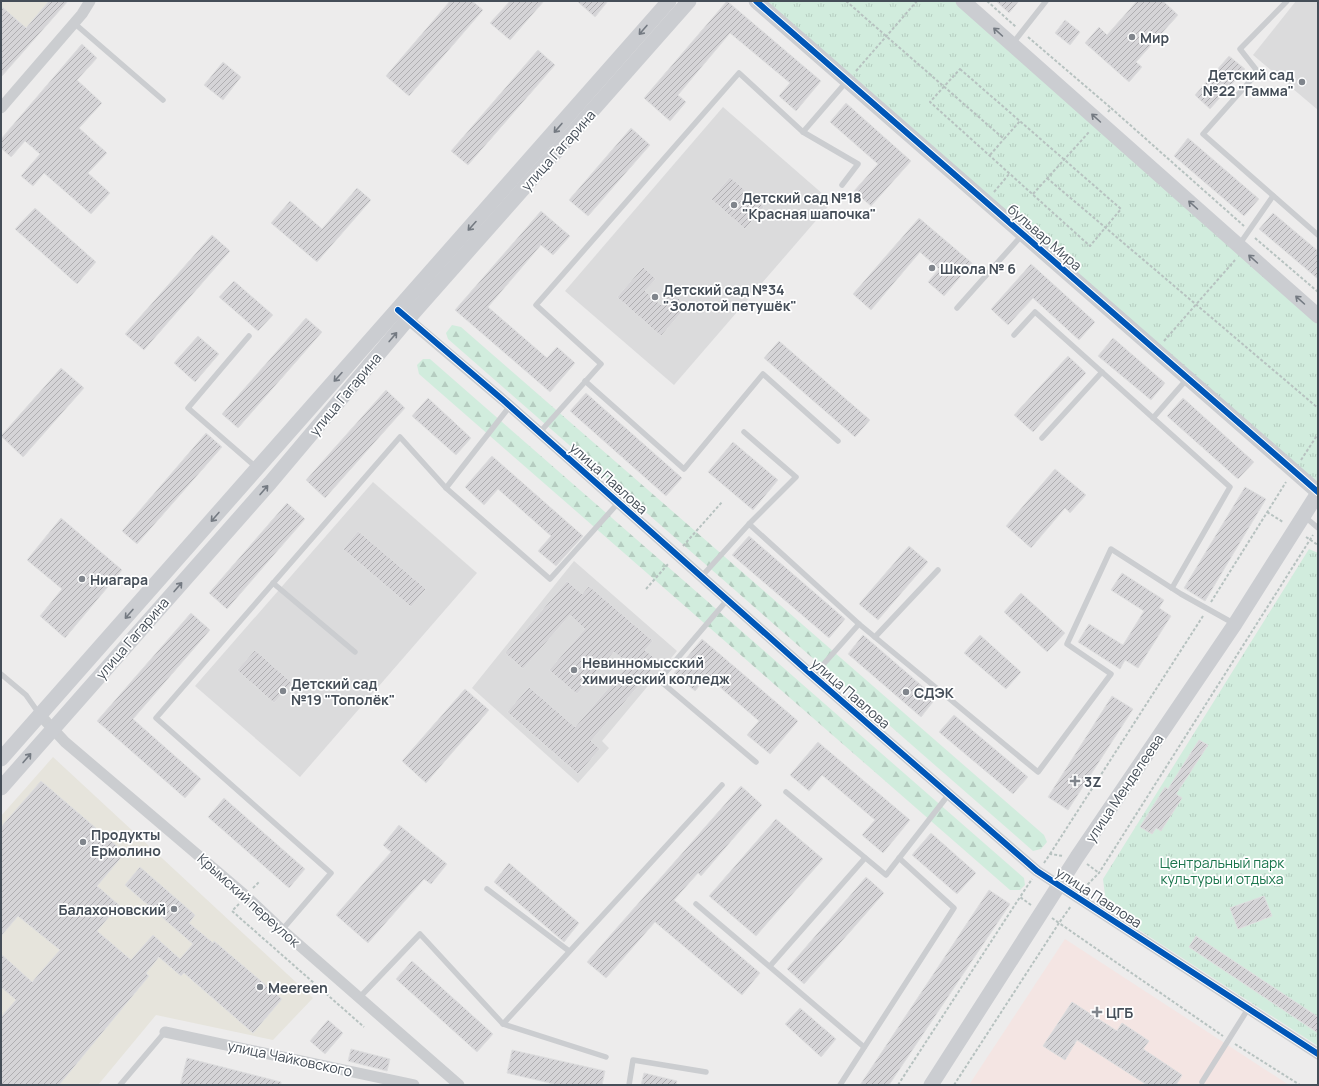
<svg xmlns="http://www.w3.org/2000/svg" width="1319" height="1086" viewBox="0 0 1319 1086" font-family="Manrope,sans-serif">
<defs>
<pattern id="forest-firs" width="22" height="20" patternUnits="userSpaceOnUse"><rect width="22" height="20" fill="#d1ecdd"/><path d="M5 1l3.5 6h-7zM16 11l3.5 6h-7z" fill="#b5ccc0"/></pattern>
<pattern id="park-tufts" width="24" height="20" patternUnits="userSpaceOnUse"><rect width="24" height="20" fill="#d1ecdd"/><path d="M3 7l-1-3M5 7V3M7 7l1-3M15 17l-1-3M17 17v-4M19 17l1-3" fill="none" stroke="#b5ccc0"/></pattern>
<pattern id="building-hatch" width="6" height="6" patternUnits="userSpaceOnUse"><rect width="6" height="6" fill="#d5d4d7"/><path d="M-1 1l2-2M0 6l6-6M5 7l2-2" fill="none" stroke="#afaeb1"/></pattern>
</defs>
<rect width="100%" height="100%" fill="#edecec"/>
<g fill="#e6e4dc">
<path d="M 1,1 L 67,1 L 1,77 Z"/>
<path d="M 53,757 L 313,998 L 273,1040 L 156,1015 L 98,1085 L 1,1085 L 1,816 Z"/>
</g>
<g fill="#dbdbdc">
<path d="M 1296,1 L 1318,1 L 1318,110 L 1253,55 Z"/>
<path d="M 723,107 L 832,202 L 674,385 L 565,291 Z"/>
<path d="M 373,482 L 477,573 L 300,777 L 195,686 Z"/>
<path d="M 574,561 L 677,651 L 602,741 L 609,748 L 578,783 L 472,688 Z"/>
</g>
<path fill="#f4e5e3" d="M 1065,939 L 1289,1085 L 969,1085 Z"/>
<g fill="url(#forest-firs)">
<path d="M 452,325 L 461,327 L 1044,835 L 1047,842 L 1041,849 L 1033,851 L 448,339 L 446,333 Z"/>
<path d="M 423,359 L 430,359 L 1024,878 L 1025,885 L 1020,890 L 1010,890 L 419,374 L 417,365 Z"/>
</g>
<g fill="url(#park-tufts)">
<path d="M 756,1 L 963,1 L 1318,316 L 1318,492 Z"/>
<path d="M 1309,549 L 1318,553 L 1318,1046 L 1113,913 L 1105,895 L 1103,879 Z"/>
</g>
<g fill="url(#building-hatch)" stroke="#dededf">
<path d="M 49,1 L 68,1 L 1,77 L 1,6 L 26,28 Z"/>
<path d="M 450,1 L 472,1 L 483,10 L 409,96 L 386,76 Z"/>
<path d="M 510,1 L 544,1 L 510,40 L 490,23 Z"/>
<path d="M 577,1 L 608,1 L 595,17 Z"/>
<path d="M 727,1 L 821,81 L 796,111 L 779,96 L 790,83 L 730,33 L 678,95 L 686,102 L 670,121 L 644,98 Z"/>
<path d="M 996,1 L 1019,1 L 1009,13 Z"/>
<path d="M 1137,1 L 1163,1 L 1178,15 L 1136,62 L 1142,67 L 1129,82 L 1085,43 L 1099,27 L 1107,35 Z"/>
<path d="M 1065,20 L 1080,32 L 1070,45 L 1055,33 Z"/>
<path d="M 82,44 L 97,58 L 77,80 L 102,103 L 79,128 L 107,153 L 88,173 L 110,193 L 91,214 L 44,173 L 33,186 L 21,176 L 40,154 L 25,141 L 11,157 L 1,148 L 1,139 Z"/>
<path d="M 538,50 L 555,65 L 468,165 L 451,151 Z"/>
<path d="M 1229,56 L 1245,69 L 1210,109 L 1195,95 Z"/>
<path d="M 223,62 L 241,77 L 223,100 L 204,85 Z"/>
<path d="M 846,103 L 911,161 L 871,206 L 854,191 L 878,164 L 830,122 Z"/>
<path d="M 631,128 L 650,145 L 588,216 L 569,200 Z"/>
<path d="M 1188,138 L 1259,199 L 1244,216 L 1174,156 Z"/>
<path d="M 730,177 L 764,207 L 745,229 L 711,199 Z"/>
<path d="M 357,188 L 371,200 L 317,262 L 271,223 L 290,201 L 322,229 Z"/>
<path d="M 35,208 L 96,262 L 77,284 L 15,229 Z"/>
<path d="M 541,211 L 570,236 L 553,255 L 541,245 L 488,307 L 547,358 L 557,347 L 575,363 L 550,392 L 455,310 Z"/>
<path d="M 1273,213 L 1318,251 L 1318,279 L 1259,229 Z"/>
<path d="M 919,218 L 972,263 L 944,296 L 928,282 L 939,269 L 920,252 L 871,310 L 853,294 Z"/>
<path d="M 212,235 L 230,251 L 144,350 L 125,334 Z"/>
<path d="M 1031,264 L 1095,322 L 1079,340 L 1033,298 L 1008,325 L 991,309 Z"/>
<path d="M 643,267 L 656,279 L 645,291 L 661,305 L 672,293 L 687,306 L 661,336 L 617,297 Z"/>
<path d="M 234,281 L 273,315 L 258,331 L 219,297 Z"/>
<path d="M 306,318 L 322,332 L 238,428 L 222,414 Z"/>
<path d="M 198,336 L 219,354 L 195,382 L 174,363 Z"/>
<path d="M 1113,338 L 1165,383 L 1151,400 L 1098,356 Z"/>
<path d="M 779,341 L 870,420 L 855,437 L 764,358 Z"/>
<path d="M 1068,356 L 1086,373 L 1033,432 L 1014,415 Z"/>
<path d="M 61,368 L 84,388 L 23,457 L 1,436 Z"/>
<path d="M 386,390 L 405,408 L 325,498 L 306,480 Z"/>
<path d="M 586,393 L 682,478 L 666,496 L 570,411 Z"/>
<path d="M 428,398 L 471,438 L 456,455 L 412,416 Z"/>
<path d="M 1183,398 L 1254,462 L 1238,479 L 1167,416 Z"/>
<path d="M 206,433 L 222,447 L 137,544 L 122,531 Z"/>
<path d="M 733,442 L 778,480 L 753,510 L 708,472 Z"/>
<path d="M 492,456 L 583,536 L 556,566 L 538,551 L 551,536 L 498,489 L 484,505 L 465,487 Z"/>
<path d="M 1055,469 L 1086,495 L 1070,513 L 1065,508 L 1031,548 L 1006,526 Z"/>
<path d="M 1245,487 L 1266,499 L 1205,601 L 1184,588 Z"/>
<path d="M 287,503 L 305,519 L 227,609 L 209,593 Z"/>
<path d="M 61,518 L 122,570 L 65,638 L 40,616 L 62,589 L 27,560 Z"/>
<path d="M 358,531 L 426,589 L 411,607 L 343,549 Z"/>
<path d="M 749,536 L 845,619 L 829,638 L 732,555 Z"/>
<path d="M 909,546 L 928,562 L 878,620 L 859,604 Z"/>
<path d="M 1122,573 L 1164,600 L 1159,608 L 1171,616 L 1138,668 L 1125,660 L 1120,669 L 1078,642 L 1089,624 L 1123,645 L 1144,611 L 1111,590 Z"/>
<path d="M 567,581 L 582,594 L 589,586 L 653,641 L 645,650 L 659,662 L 591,741 L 600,749 L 578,774 L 507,712 L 529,687 L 575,727 L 629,664 L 614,652 L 577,694 L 549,670 L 585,629 L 570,615 L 523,669 L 505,653 Z"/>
<path d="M 1021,593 L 1065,633 L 1047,652 L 1004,612 Z"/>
<path d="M 191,613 L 210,630 L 133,719 L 201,779 L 185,798 L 97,721 Z"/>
<path d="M 863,635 L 936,698 L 921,717 L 848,654 Z"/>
<path d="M 980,635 L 1021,672 L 1006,689 L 964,653 Z"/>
<path d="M 702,639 L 798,721 L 770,754 L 747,735 L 759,721 L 707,676 L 695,691 L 674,673 Z"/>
<path d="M 255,650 L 292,683 L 274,703 L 237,670 Z"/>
<path d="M 465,689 L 489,710 L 426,783 L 402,761 Z"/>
<path d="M 1112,696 L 1133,709 L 1068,810 L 1048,797 Z"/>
<path d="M 954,715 L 1028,777 L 1013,794 L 939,732 Z"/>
<path d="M 1199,740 L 1208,745 L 1176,794 L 1182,798 L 1161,831 L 1156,828 L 1152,834 L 1140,827 L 1165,787 L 1168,789 Z"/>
<path d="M 818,742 L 910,820 L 883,853 L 862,835 L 875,820 L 822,775 L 809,791 L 790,775 Z"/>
<path d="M 41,781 L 125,853 L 97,886 L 119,905 L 97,931 L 131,960 L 153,935 L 180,959 L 193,944 L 125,885 L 140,867 L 195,915 L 189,923 L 213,943 L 214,941 L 282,999 L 253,1033 L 184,973 L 181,976 L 159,957 L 146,973 L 149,976 L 59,1085 L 1,1085 L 1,1017 L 16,1000 L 1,987 L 1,954 L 32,982 L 60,950 L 18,916 L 1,936 L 1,827 Z"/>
<path d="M 741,786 L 762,805 L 701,876 L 698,873 L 674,900 L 760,973 L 742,995 L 655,922 L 606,978 L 587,962 Z"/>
<path d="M 224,798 L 305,869 L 289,888 L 208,817 Z"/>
<path d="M 776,819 L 823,859 L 756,936 L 709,896 Z"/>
<path d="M 399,825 L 447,864 L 431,884 L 424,879 L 368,943 L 336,915 L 391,852 L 383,845 Z"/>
<path d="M 931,833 L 976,873 L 957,894 L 912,855 Z"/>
<path d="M 509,863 L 579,923 L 564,942 L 494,882 Z"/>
<path d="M 866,877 L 884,893 L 804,984 L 787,969 Z"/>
<path d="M 989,890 L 1010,904 L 889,1085 L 860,1085 Z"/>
<path d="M 1264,896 L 1272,916 L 1238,929 L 1230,908 Z"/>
<path d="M 1196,936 L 1318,1017 L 1318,1033 L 1189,947 Z"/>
<path d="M 412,961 L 493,1034 L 477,1052 L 396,979 Z"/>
<path d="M 1072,1002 L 1117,1031 L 1122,1023 L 1149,1041 L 1143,1049 L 1182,1075 L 1176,1085 L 1147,1085 L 1077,1040 L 1065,1060 L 1043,1046 Z"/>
<path d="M 800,1008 L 836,1039 L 821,1057 L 785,1024 Z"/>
<path d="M 328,1020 L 343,1033 L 325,1054 L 310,1041 Z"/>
<path d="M 351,1049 L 390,1059 L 387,1071 L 348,1061 Z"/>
<path d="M 512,1050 L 605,1071 L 602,1085 L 558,1085 L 507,1073 Z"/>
<path d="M 187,1058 L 281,1082 L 281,1085 L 180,1085 Z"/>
<path d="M 644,1073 L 677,1081 L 676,1085 L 641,1085 Z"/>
</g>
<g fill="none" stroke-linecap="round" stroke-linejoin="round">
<g stroke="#b7c2c0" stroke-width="2" stroke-dasharray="3 2" stroke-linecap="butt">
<path d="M 846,1 L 1004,139 L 1020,121"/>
<path d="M 987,1 L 1016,27"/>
<path d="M 1028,37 L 1111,108"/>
<path d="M 960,69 L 1121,209 L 1090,246 L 930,102 Z"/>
<path d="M 856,71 L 917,1"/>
<path d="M 1108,112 L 1111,108 L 1244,226"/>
<path d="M 990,155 L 1004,139"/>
<path d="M 1047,178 L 1318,408"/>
<path d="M 994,192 L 1010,173"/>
<path d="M 1033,194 L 1090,131"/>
<path d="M 1255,238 L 1318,292"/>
<path d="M 1164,341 L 1235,260"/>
<path d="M 1301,460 L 1318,434"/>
<path d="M 1267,512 L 1283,522"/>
<path d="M 1306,537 L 1318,545"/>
<path d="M 683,546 L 722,502"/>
<path d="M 646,589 L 669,563"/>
<path d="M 1211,602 L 1286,482"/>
<path d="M 1050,854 L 1203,616"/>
<path d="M 1044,863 L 1050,854 L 1063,856"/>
<path d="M 1087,864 L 1099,873"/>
<path d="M 253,888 L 259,882"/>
<path d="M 1084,888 L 1099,873 L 1313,535"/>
<path d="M 239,904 L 232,911 L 364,1027"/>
<path d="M 1031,905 L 1020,897 L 1032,879"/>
<path d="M 1052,918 L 1059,923 L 1071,906"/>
<path d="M 1235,1044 L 1300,1085"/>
<path d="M 898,1085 L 1020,897"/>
<path d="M 954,1085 L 1059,923 L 1223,1036"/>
</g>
<g stroke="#cbcdd0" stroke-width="5.5">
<path d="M 1287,1 L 1240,49 L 1258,72 L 1203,134 L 1318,235"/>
<path d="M 74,23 L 163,100"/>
<path d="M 1013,43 L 1046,1"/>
<path d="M 803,132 L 858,164 L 842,185"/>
<path d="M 1239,245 L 1273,196"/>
<path d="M 957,308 L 1023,234"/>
<path d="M 1014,335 L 1035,312 L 1230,487 L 1172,588"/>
<path d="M 249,336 L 188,408 L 257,468"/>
<path d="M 585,381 L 684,469 L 763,374 L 838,441"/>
<path d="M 510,406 L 446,488 L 550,579 L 619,502"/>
<path d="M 1153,418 L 1187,379"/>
<path d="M 540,432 L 601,364 L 536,305 L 739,73 L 803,132 L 847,81"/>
<path d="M 1042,438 L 1102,372"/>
<path d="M 1304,516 L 1318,528"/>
<path d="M 749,524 L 859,624 L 813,676"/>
<path d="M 702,576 L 749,524 L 796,477 L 744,432"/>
<path d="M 273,583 L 355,652"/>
<path d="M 728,599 L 659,680 L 756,762"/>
<path d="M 859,624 L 1038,772 L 1111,674 L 1067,644 L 1111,549 L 1181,594 L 1233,623"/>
<path d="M 875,637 L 938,570"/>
<path d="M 1,674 L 26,695 L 40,715"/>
<path d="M 786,792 L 886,875 L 949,794"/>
<path d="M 487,889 L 569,951"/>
<path d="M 696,904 L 864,1047"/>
<path d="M 282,930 L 331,873 L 156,718 L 400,437 L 446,488"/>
<path d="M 770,966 L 865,858"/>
<path d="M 359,998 L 420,934 L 503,1024 L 606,1057"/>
<path d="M 503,1024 L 722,785"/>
<path d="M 1202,1082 L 1248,1009"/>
<path d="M 120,1085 L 165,1032"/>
<path d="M 629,1085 L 633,1060 L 706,1072"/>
<path d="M 840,1085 L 954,908 L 899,858"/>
</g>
<g stroke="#cbcdd0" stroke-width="11">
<path d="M 1,108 L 82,14 L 90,1"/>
<path d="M 403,315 L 503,400 L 813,676 L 1037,871 L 1318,1054"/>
<path d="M 40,715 L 65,742 L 246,896 L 282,930 L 459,1085"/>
<path d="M 165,1032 L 414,1085"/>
</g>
<g stroke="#cbcdd1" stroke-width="15">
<path d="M 756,1 L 1318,492"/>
<path d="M 963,1 L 1318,316"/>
<path d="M 1,759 L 669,1"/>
<path d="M 1,788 L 270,483 L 408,319 L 689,1"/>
<path d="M 931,1085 L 1077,857 L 1235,624 L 1318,493"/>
</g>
<defs>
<g id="cycleway">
<path d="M 756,1 L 1318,492"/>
<path d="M 398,310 L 503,400 L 813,676 L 1037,871 L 1318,1054"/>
</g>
</defs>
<use href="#cycleway" stroke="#fff" stroke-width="8"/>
<use href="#cycleway" stroke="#0057b8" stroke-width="6"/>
</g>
<defs><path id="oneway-shaft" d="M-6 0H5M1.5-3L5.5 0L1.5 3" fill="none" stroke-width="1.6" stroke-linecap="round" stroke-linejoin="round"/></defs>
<g stroke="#747a82">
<use href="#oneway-shaft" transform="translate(643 30) rotate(131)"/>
<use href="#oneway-shaft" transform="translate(998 32) rotate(-138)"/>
<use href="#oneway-shaft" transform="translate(1096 118) rotate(-138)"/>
<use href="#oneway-shaft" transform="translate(558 128) rotate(131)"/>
<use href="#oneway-shaft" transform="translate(1193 205) rotate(-138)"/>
<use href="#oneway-shaft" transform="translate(472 226) rotate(132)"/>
<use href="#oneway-shaft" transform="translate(1253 259) rotate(-138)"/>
<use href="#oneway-shaft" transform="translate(1300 300) rotate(-138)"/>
<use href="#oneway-shaft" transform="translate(393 337) rotate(-50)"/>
<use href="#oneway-shaft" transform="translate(338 377) rotate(132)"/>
<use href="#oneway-shaft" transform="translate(264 490) rotate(-49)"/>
<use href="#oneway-shaft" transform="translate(215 517) rotate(131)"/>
<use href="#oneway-shaft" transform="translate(178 587) rotate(-49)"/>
<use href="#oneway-shaft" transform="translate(129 614) rotate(131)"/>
<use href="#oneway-shaft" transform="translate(27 758) rotate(-49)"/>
</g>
<g fill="#80858c" stroke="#fff" stroke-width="1.5">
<circle cx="1132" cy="37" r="4"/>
<circle cx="1302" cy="82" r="4"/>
<circle cx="734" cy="205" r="4"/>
<circle cx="932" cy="268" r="4"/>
<circle cx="655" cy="297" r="4"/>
<circle cx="82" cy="579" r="4"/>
<circle cx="574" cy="670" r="4"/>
<circle cx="283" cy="691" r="4"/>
<circle cx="906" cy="692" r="4"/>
<path d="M1073 775h4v4h4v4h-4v4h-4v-4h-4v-4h4z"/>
<circle cx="83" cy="842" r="4"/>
<circle cx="174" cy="909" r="4"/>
<circle cx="260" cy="987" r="4"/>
<path d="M1095 1006h4v4h4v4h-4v4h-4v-4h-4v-4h4z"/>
</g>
<g text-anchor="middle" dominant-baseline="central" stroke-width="3.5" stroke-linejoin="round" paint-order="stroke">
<g font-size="14" font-weight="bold" fill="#454e58" stroke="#fff" text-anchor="start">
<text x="1140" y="37">Мир</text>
<text x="1294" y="74" text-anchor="end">Детский сад<tspan x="1294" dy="16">№22 "Гамма"</tspan></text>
<text x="742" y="197">Детский сад №18<tspan x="742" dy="16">"Красная шапочка"</tspan></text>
<text x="940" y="268">Школа № 6</text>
<text x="663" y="289">Детский сад №34<tspan x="663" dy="16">"Золотой петушёк"</tspan></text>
<text x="90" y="579">Ниагара</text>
<text x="582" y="662">Невинномысский<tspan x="582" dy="16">химический колледж</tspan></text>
<text x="291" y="683">Детский сад<tspan x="291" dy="16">№19 "Тополёк"</tspan></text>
<text x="914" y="692">СДЭК</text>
<text x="1084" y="781">3Z</text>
<text x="91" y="834">Продукты<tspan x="91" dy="16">Ермолино</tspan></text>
<text x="166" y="909" text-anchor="end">Балахоновский</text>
<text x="268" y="987">Meereen</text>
<text x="1106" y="1012">ЦГБ</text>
</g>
<g font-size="14" fill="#454e58" stroke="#fff">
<text transform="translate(558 150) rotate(-48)">улица Гагарина</text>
<text transform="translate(1045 237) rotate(41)">бульвар Мира</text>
<text transform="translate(345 394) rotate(-50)">улица Гагарина</text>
<text transform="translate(609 478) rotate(42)">улица Павлова</text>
<text transform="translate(132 638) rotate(-49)">улица Гагарина</text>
<text transform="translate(851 693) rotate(41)">улица Павлова</text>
<text transform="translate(1124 788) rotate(-56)">улица Менделеева</text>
<text transform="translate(1099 897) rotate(33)">улица Павлова</text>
<text transform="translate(249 900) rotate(42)">Крымский переулок</text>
<text transform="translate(290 1058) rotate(12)">улица Чайковского</text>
</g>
<g font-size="14" fill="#1a754c" stroke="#fff">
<text x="1222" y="862">Центральный парк<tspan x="1222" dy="16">культуры и отдыха</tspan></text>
</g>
</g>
<rect width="1319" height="1086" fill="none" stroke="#454e58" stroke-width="4"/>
</svg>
